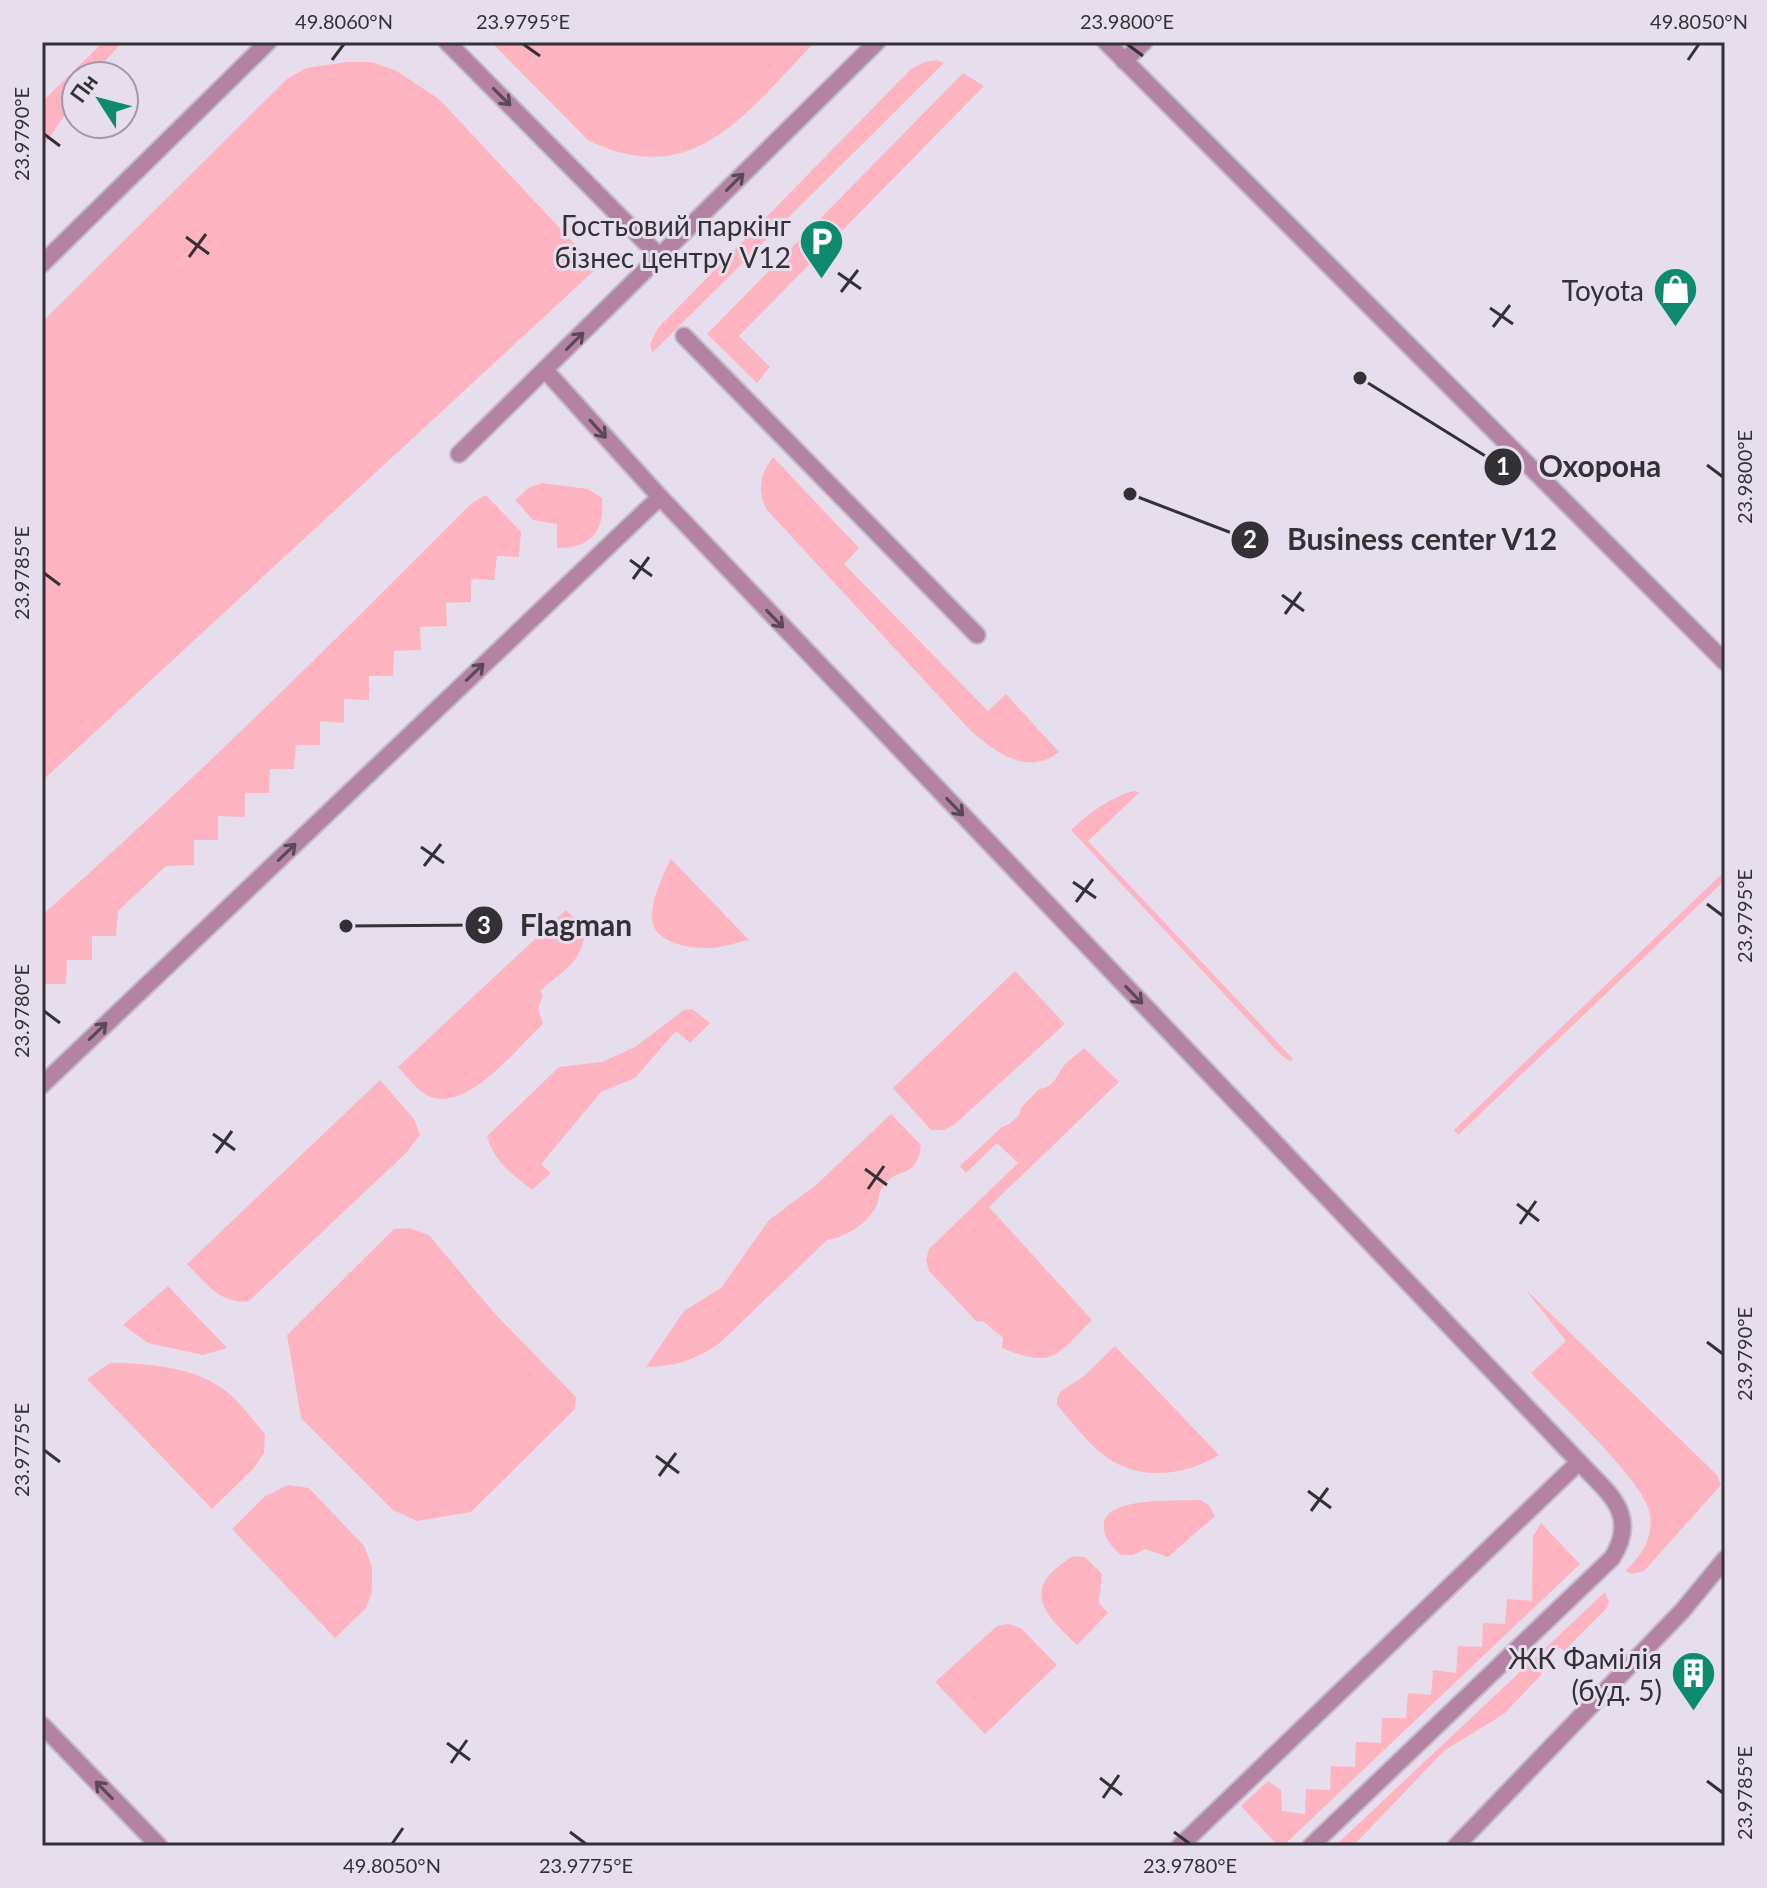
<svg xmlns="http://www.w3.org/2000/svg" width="1767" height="1888" viewBox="0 0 1767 1888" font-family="Lato,sans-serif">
<rect width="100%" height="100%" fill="#e7deed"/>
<g fill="#fdb4c0">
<path d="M 103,42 L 122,42 L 92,76 L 76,76 L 76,99 L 42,148 L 42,102 Z"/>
<path d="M 491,42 L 815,42 C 748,110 694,193 588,140 Z"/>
<path d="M 937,60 L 944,63 L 652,353 L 650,344 L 658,328 L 911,69 L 925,62 Z"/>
<path d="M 347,62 L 371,62 L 395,70 L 439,99 L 597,268 L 42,781 L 42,322 L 287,79 L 306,68 Z"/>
<path d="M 963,73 L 984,86 L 739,336 L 770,367 L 757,383 L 707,334 Z"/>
<path d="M 773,457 L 859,548 L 844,564 L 988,711 L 1006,694 L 1059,752 C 1028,777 994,752 969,729 L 767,510 C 757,490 760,475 773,457 Z"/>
<path d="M 542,483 L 588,489 L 602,498 C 605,532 591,548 557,548 L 557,524 L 533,520 L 515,500 L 530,487 Z"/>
<path d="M 486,495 L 521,532 L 519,557 L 497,556 L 494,580 L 471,579 L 471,602 L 446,603 L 447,626 L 420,627 L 421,650 L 394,651 L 393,676 L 369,676 L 369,700 L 344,699 L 344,723 L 320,721 L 320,745 L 296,745 L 294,769 L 270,769 L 269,793 L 245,793 L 245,817 L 218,816 L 218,840 L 194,840 L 194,865 L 166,866 L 118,911 L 116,936 L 92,936 L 92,960 L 67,960 L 66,984 L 42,984 L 42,915 C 191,784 332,643 472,503 Z"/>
<path d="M 1133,791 L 1140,792 L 1088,841 L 1293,1059 L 1290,1061 L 1281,1055 L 1071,830 C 1089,813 1109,798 1133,791 Z"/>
<path d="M 671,859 L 749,940 C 737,942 725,947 713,948 C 695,949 659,945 653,924 C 648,906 663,875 671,859 Z"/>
<path d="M 1725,871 L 1725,880 L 1458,1135 L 1454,1130 Z"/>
<path d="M 566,910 L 586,930 C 579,967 565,968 540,991 L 543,996 L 538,1008 L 543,1024 C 518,1047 463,1118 425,1094 C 415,1088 406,1075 398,1067 Z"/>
<path d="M 1015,971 L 1065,1024 L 954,1125 L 944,1130 L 931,1130 L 893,1088 Z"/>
<path d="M 692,1009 L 710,1023 L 690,1043 L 676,1031 L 635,1078 L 601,1092 L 541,1164 L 551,1173 L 532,1190 C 512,1174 494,1162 487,1136 L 559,1067 L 602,1062 L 635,1047 L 684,1010 Z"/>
<path d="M 1084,1048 L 1119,1082 L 989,1207 L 1092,1320 C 1056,1356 1053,1369 1002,1348 L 1003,1338 L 983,1321 L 977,1322 L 929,1271 L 926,1260 L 929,1249 L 1018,1163 L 997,1143 L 966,1173 L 960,1166 L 1002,1127 L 1009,1124 L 1019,1115 L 1021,1108 L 1039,1089 C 1054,1087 1056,1077 1063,1067 C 1068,1060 1078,1054 1084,1048 Z"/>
<path d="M 380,1080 L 414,1119 L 420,1135 L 406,1153 L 249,1301 C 219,1304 207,1284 187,1264 Z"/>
<path d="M 891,1114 L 921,1145 C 916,1182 898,1164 882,1188 C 879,1193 879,1199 877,1205 C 867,1224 848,1236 827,1240 L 721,1342 C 696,1360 677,1366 646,1367 L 684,1311 L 721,1288 L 769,1220 L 816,1185 Z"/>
<path d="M 409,1228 L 429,1235 L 495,1314 L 576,1397 L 575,1409 L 471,1512 L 417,1521 L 393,1510 L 301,1418 L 287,1335 L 394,1229 Z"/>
<path d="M 168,1286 L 227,1348 L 203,1355 L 148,1343 L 123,1325 Z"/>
<path d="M 1525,1289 L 1717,1475 L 1721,1485 L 1644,1571 L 1632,1574 L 1625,1571 C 1643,1555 1655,1535 1649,1510 C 1641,1479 1557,1400 1531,1373 L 1566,1341 Z"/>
<path d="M 1115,1346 L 1219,1455 C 1200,1466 1183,1472 1161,1473 C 1110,1475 1088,1441 1057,1405 L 1057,1398 L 1061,1391 L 1084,1376 Z"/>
<path d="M 110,1363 C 148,1363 195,1367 226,1391 C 241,1403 253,1421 265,1434 L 264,1453 L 254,1468 L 212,1509 L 87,1379 Z"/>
<path d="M 288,1485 L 309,1488 L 364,1546 L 372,1567 L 372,1592 L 366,1608 L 335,1638 L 232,1529 L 264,1497 Z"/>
<path d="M 1200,1500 L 1209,1505 L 1215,1516 L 1168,1557 L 1145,1549 L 1133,1555 L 1121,1555 C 1111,1546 1102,1537 1104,1522 C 1109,1497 1178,1501 1200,1500 Z"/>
<path d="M 1541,1523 L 1580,1564 L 1283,1846 L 1278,1846 L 1241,1806 L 1268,1781 L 1281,1790 L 1282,1811 L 1305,1814 L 1306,1789 L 1330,1790 L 1331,1766 L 1355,1767 L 1356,1742 L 1381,1743 L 1382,1718 L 1406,1718 L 1408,1693 L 1431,1695 L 1433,1670 L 1456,1673 L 1458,1646 L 1482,1647 L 1483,1623 L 1505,1624 L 1507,1599 L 1532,1601 L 1533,1536 Z"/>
<path d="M 1074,1556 L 1085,1557 L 1102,1574 L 1099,1603 L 1108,1613 L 1077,1645 C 1056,1624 1024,1599 1053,1571 C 1060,1565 1065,1560 1074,1556 Z"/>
<path d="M 1605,1592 L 1609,1602 L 1607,1608 L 1564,1651 L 1559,1647 L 1538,1669 L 1542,1674 L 1504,1714 L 1445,1750 L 1353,1846 L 1335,1846 Z"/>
<path d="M 1008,1624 L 1021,1628 L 1057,1665 L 985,1734 L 935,1682 L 997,1626 Z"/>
</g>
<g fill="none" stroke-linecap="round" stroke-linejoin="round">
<defs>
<g id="lane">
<path d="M 1106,42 L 1725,662"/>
<path d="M 1124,61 L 1144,42"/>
<path d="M 546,371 L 660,497 L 1579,1462 C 1607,1492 1640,1514 1612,1558 L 1311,1846"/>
<path d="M 42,1085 L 660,497"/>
<path d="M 42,1725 L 159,1846"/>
<path d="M 1180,1846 L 1579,1462"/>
<path d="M 1456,1846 L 1683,1610 L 1725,1559"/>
</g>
<g id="street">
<path d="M 447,42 L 660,257"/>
<path d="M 42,264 L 268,42"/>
<path d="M 684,336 L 977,635"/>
<path d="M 459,454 L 877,42"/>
</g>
</defs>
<use href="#lane" stroke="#c3bbc8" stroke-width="20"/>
<use href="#street" stroke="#c3bbc8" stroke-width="20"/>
<use href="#lane" stroke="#b483a3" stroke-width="16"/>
<use href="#street" stroke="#b483a3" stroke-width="16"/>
</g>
<defs><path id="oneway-shaft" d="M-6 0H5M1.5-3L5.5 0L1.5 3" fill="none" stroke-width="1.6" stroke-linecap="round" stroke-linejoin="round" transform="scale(2)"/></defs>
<g stroke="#5a4a57">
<use href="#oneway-shaft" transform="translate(502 97) rotate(45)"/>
<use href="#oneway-shaft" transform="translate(735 182) rotate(-45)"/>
<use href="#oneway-shaft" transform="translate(575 341) rotate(-45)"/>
<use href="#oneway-shaft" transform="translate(598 429) rotate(48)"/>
<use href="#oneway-shaft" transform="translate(775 619) rotate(46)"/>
<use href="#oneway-shaft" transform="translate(475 672) rotate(-44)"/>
<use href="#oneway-shaft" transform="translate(955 807) rotate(46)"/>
<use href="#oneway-shaft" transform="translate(287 852) rotate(-44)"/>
<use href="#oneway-shaft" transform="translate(1134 995) rotate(46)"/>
<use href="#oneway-shaft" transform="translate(98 1031) rotate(-44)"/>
<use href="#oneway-shaft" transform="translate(104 1790) rotate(-134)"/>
</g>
<path fill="none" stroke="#343136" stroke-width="3" d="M 523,44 L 540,56M 1127,44 L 1143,56M 332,60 L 344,44M 1688,60 L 1699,44M 44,134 L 60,146M 186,237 L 209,254M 189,257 L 206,234M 838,273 L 861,289M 841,292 L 858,270M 1490,308 L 1513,324M 1493,327 L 1510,305M 1707,465 L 1723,477M 630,560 L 652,576M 44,573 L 60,585M 633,579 L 649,557M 1282,595 L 1304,611M 1285,614 L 1301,592M 421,847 L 444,863M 424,866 L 441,844M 1073,882 L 1096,898M 1076,902 L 1093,879M 1707,904 L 1723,916M 44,1011 L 60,1023M 213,1134 L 235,1150M 216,1153 L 232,1131M 865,1169 L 887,1185M 868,1189 L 884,1166M 1517,1204 L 1539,1221M 1520,1224 L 1536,1201M 1707,1342 L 1723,1354M 44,1450 L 60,1462M 656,1456 L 679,1473M 659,1476 L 676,1453M 1308,1491 L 1331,1508M 1311,1511 L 1328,1488M 447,1743 L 470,1760M 451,1763 L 467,1740M 1100,1778 L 1122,1795M 1707,1781 L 1723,1793M 1103,1798 L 1119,1775M 570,1832 L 586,1844M 1174,1832 L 1190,1844M 392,1844 L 403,1828"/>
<defs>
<symbol id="parking-pin" viewBox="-11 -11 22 30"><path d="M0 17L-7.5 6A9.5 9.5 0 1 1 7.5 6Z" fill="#0e8b6e" stroke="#e7deed"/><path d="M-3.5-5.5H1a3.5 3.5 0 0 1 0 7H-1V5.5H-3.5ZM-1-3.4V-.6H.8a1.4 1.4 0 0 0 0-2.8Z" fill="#fff"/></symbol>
<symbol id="shop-pin" viewBox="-11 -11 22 30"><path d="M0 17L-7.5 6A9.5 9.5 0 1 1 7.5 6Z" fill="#0e8b6e" stroke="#e7deed"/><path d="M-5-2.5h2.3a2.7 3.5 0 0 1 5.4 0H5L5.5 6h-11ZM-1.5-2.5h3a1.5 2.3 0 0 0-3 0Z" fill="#fff"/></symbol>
<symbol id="building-pin" viewBox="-11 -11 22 30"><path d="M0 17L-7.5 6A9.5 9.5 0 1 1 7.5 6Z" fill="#0e8b6e" stroke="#e7deed"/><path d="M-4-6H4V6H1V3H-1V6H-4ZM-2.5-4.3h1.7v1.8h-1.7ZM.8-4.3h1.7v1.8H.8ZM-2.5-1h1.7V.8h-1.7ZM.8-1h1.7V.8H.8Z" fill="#fff"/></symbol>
</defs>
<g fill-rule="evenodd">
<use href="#parking-pin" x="796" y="216" width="51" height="69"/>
<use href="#shop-pin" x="1650" y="264" width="51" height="69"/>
<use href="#building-pin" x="1668" y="1648" width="51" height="69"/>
</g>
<g text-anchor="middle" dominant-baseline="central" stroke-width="6" stroke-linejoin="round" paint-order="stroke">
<g font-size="28" fill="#343136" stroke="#e7deed" text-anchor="end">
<text x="791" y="225">Гостьовий паркінг<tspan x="791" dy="32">бізнес центру V12</tspan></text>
<text x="1644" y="290">Toyota</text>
<text x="1662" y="1658">ЖК Фамілія<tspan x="1662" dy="32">(буд. 5)</tspan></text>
</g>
</g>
<path fill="none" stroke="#343136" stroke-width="3" d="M1360 378L1503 467M1130 494L1250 540M346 926L484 925"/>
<g fill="#343136" stroke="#e7deed" stroke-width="3">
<circle cx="1360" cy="378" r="8"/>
<circle cx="1130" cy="494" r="8"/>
<circle cx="346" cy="926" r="8"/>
<circle cx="1503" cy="467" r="20"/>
<circle cx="1250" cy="540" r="20"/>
<circle cx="484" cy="925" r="20"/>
</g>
<g font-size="24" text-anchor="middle" font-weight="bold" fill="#fff">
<text x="1503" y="475">1</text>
<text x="1250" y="548">2</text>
<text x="484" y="934">3</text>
</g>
<g font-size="30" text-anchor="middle" font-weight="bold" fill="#343136" stroke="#e7deed" stroke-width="6" stroke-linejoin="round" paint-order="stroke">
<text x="1600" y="477">Охорона</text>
<text x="1422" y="550">Business center V12</text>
<text x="576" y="936">Flagman</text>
</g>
<rect width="1767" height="1888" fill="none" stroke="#e7deed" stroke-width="88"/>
<g transform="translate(100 100) rotate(306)"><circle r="38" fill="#e7deed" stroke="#9f99a4" stroke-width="2"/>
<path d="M0-6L14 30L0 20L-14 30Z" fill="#0e8b6e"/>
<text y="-12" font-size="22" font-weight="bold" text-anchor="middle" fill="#343136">Пн</text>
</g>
<rect x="44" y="44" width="1679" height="1800" fill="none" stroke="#343136" stroke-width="3"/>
<g font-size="20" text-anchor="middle" fill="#343136">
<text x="344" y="29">49.8060°N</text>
<text x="523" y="29">23.9795°E</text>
<text x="1127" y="29">23.9800°E</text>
<text x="1699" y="29">49.8050°N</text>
<text transform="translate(22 134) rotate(-90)" y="7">23.9790°E</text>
<text transform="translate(1745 477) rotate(-90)" y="7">23.9800°E</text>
<text transform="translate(22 573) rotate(-90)" y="7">23.9785°E</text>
<text transform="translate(1745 916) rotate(-90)" y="7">23.9795°E</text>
<text transform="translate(22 1011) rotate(-90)" y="7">23.9780°E</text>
<text transform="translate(1745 1354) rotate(-90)" y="7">23.9790°E</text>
<text transform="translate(22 1450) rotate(-90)" y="7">23.9775°E</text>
<text transform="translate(1745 1793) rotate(-90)" y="7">23.9785°E</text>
<text x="392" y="1873">49.8050°N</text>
<text x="586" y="1873">23.9775°E</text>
<text x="1190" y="1873">23.9780°E</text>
</g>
</svg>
